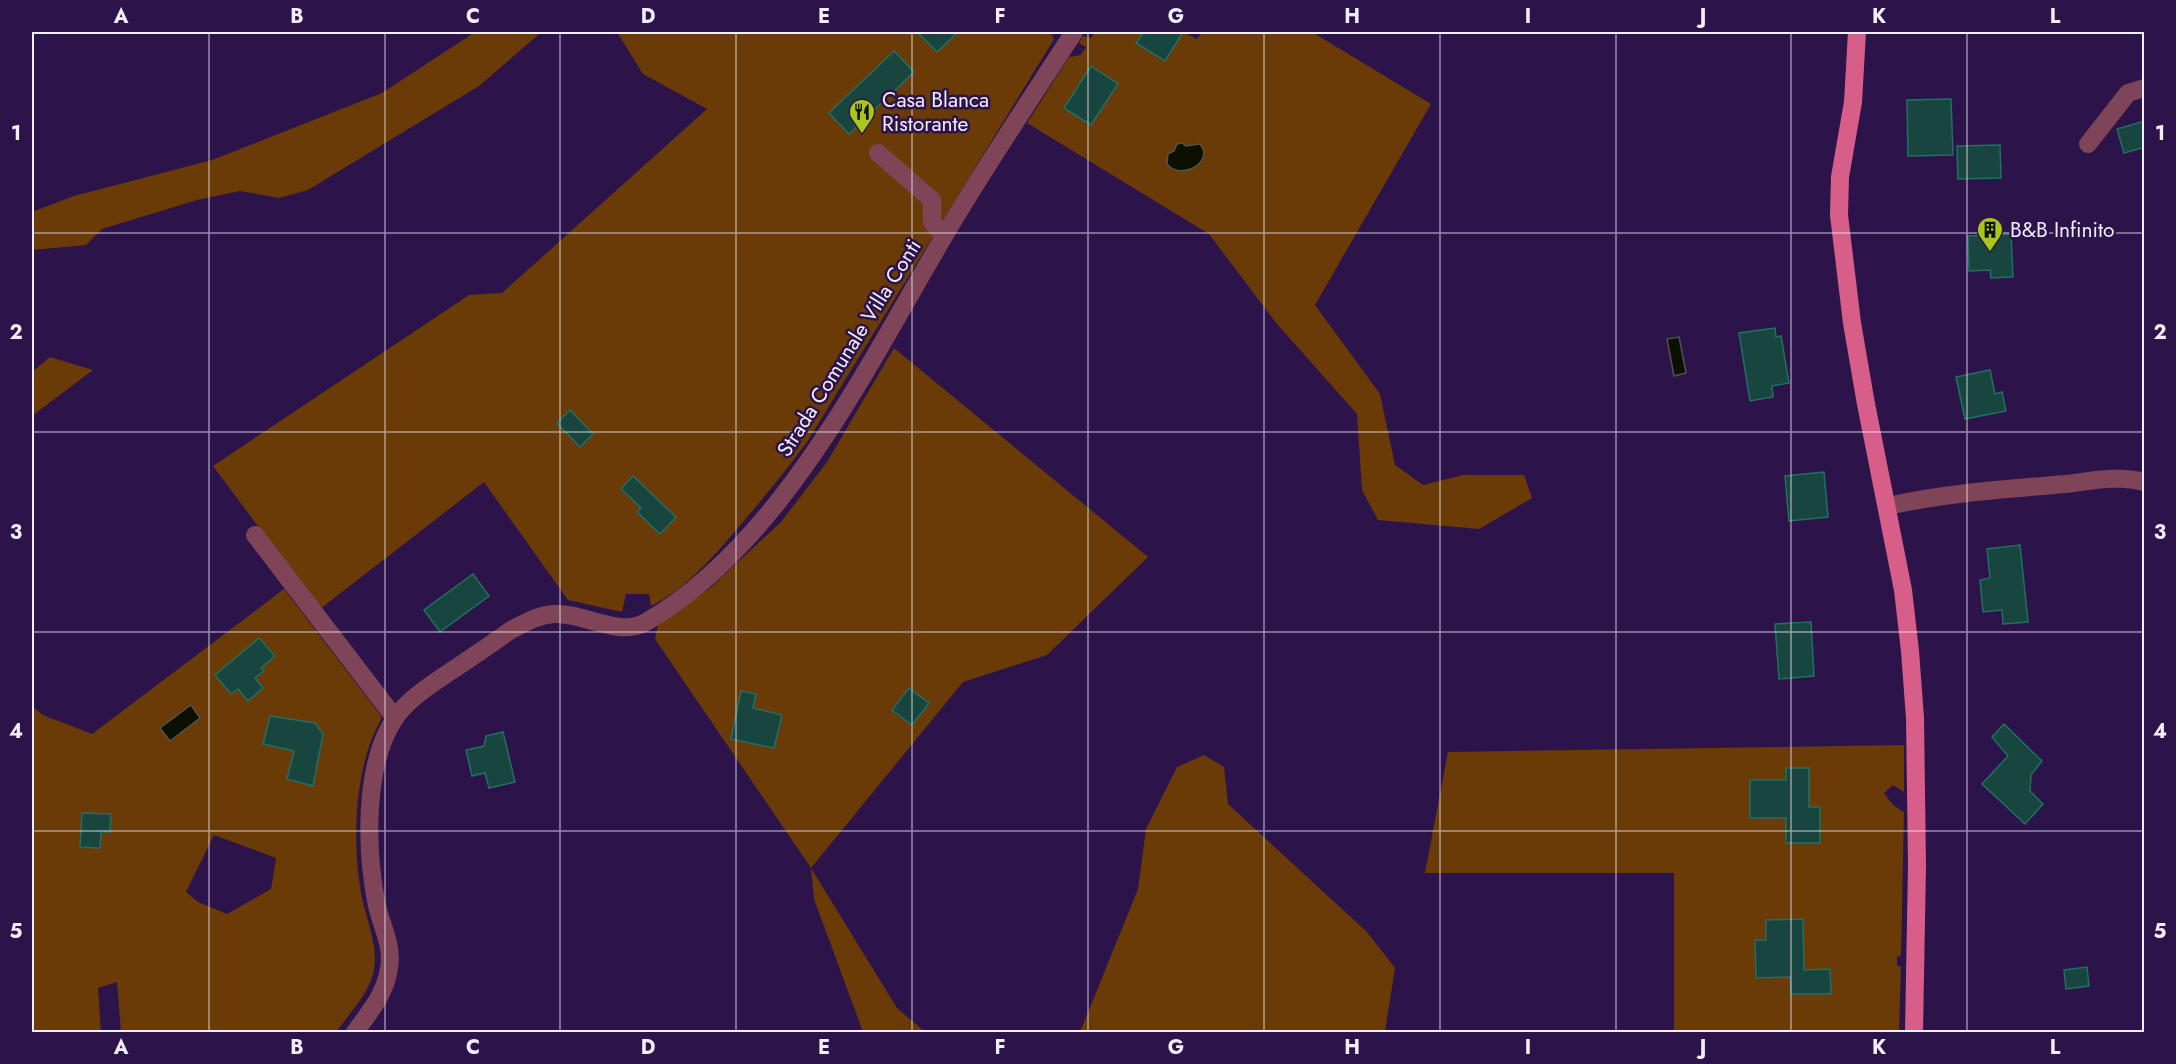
<svg xmlns="http://www.w3.org/2000/svg" width="2176" height="1064" viewBox="0 0 2176 1064" font-family="Jost,sans-serif">
<rect width="100%" height="100%" fill="#2c144b"/>
<g fill="#6a3a07" fill-rule="evenodd">
<path d="M 475,32 L 539,32 L 538,35 L 479,86 L 308,190 L 279,198 L 240,191 L 197,200 L 102,229 L 86,245 L 32,250 L 32,212 L 74,196 L 212,160 L 382,93 Z"/>
<path d="M 617,32 L 1050,32 L 1054,39 L 807,442 C 785,472 761,501 737,529 C 712,558 686,589 651,606 L 649,594 L 626,594 L 622,612 L 568,600 L 484,482 L 320,609 L 213,466 L 469,295 L 502,293 L 707,109 L 643,74 ZM 633,476 L 676,517 L 660,534 L 637,512 L 641,508 L 621,489 Z"/>
<path d="M 1095,32 L 1144,32 L 1137,43 L 1164,60 L 1183,32 L 1197,39 L 1202,32 L 1312,32 L 1431,104 L 1315,305 L 1380,394 L 1395,465 L 1423,485 L 1463,475 L 1524,475 L 1532,498 L 1479,529 L 1378,520 L 1362,490 L 1357,414 L 1277,324 L 1209,234 L 1027,123 L 1069,57 L 1081,55 L 1086,47 L 1079,43 L 1083,36 L 1091,38 Z"/>
<path d="M 894,348 L 1148,557 L 1047,655 L 963,682 L 811,868 L 897,1008 L 925,1032 L 863,1032 L 814,899 L 811,868 L 655,639 L 658,625 L 710,588 L 781,522 L 827,462 ZM 909,688 L 929,703 L 912,725 L 892,710 ZM 741,691 L 756,694 L 753,708 L 781,715 L 774,748 L 731,739 Z"/>
<path d="M 50,357 L 93,370 L 32,416 L 32,372 Z"/>
<path d="M 284,589 L 382,717 C 377,727 372,737 369,747 C 354,791 353,852 362,898 C 367,922 378,944 374,970 C 370,992 349,1014 336,1032 L 121,1032 L 117,982 L 98,988 L 101,1032 L 32,1032 L 32,706 L 43,715 L 92,734 ZM 259,638 L 275,656 L 261,668 L 264,671 L 255,678 L 263,688 L 248,701 L 238,689 L 231,694 L 215,675 ZM 271,716 L 314,723 L 323,734 L 313,785 L 288,778 L 294,751 L 264,744 ZM 82,813 L 111,814 L 110,832 L 101,832 L 100,848 L 80,847 ZM 214,835 L 276,858 L 271,889 L 227,914 L 198,902 L 186,892 Z"/>
<path d="M 1904,745 L 1904,792 L 1893,785 L 1884,793 L 1893,805 L 1904,812 L 1901,955 L 1897,957 L 1897,965 L 1901,967 L 1899,1032 L 1674,1032 L 1674,873 L 1425,873 L 1448,752 ZM 1802,919 L 1804,970 L 1830,969 L 1831,993 L 1791,994 L 1790,977 L 1756,978 L 1755,941 L 1766,940 L 1766,920 Z"/>
<path d="M 1204,755 L 1224,767 L 1228,804 L 1367,932 L 1395,968 L 1385,1032 L 1080,1032 L 1138,889 L 1146,829 L 1177,767 Z"/>
</g>
<g fill="#0b1000" stroke="#51534c" stroke-width="1.5">
<path d="M 1182,143 L 1186,146 L 1200,144 C 1215,163 1180,181 1167,164 L 1168,154 L 1174,151 L 1177,144 Z"/>
<path d="M 1679,337 L 1686,373 L 1674,376 L 1667,339 Z"/>
<path d="M 191,705 L 200,718 L 170,741 L 160,728 Z"/>
</g>
<g fill="#18453d" stroke="#207064" stroke-width="1.5">
<path d="M 917,32 L 958,32 L 937,52 Z"/>
<path d="M 1144,32 L 1183,32 L 1165,61 L 1136,43 Z"/>
<path d="M 894,51 L 914,72 L 849,134 L 829,113 Z"/>
<path d="M 1091,66 L 1118,84 L 1091,125 L 1064,108 Z"/>
<path d="M 1951,99 L 1953,155 L 1908,156 L 1907,100 Z"/>
<path d="M 2145,121 L 2145,147 L 2124,153 L 2117,129 Z"/>
<path d="M 2000,145 L 2001,178 L 1958,179 L 1957,146 Z"/>
<path d="M 2011,234 L 2013,277 L 1991,278 L 1990,270 L 1969,271 L 1968,236 Z"/>
<path d="M 1775,328 L 1776,337 L 1781,336 L 1789,383 L 1772,386 L 1773,397 L 1750,401 L 1739,333 Z"/>
<path d="M 1990,370 L 1995,394 L 2002,392 L 2006,411 L 1965,419 L 1956,377 Z"/>
<path d="M 570,410 L 593,434 L 580,447 L 557,423 Z"/>
<path d="M 1824,472 L 1828,517 L 1789,521 L 1785,476 Z"/>
<path d="M 633,476 L 676,517 L 660,534 L 637,512 L 641,508 L 621,489 Z"/>
<path d="M 2020,545 L 2028,622 L 2003,624 L 2002,610 L 1983,612 L 1980,580 L 1990,578 L 1987,549 Z"/>
<path d="M 473,574 L 489,596 L 440,632 L 424,610 Z"/>
<path d="M 1811,622 L 1814,676 L 1779,679 L 1775,624 Z"/>
<path d="M 259,638 L 275,656 L 261,668 L 264,671 L 255,678 L 263,688 L 248,701 L 238,689 L 231,694 L 215,675 Z"/>
<path d="M 909,688 L 929,703 L 912,725 L 892,710 Z"/>
<path d="M 741,691 L 756,694 L 753,708 L 782,715 L 774,748 L 731,739 Z"/>
<path d="M 270,716 L 315,723 L 323,734 L 313,786 L 287,779 L 294,751 L 263,744 Z"/>
<path d="M 2004,724 L 2042,761 L 2031,775 L 2030,791 L 2043,804 L 2025,824 L 1982,784 L 2008,756 L 1992,737 Z"/>
<path d="M 503,732 L 515,782 L 489,788 L 485,773 L 472,776 L 466,750 L 484,746 L 486,736 Z"/>
<path d="M 1786,768 L 1809,768 L 1809,807 L 1820,807 L 1820,843 L 1786,843 L 1786,818 L 1750,818 L 1750,780 L 1786,780 Z"/>
<path d="M 82,813 L 111,814 L 110,832 L 101,832 L 100,848 L 80,847 Z"/>
<path d="M 1803,919 L 1804,970 L 1830,969 L 1831,994 L 1791,994 L 1790,977 L 1756,978 L 1755,940 L 1766,940 L 1766,920 Z"/>
<path d="M 2087,967 L 2089,986 L 2066,989 L 2064,970 Z"/>
</g>
<g fill="none" stroke-linecap="round" stroke-linejoin="round">
<g stroke="#7f4457" stroke-width="18">
<path d="M 2088,144 L 2128,93 L 2144,88"/>
<path d="M 878,153 L 932,200 L 932,222 L 944,236"/>
<path d="M 1888,506 C 1946,493 2006,489 2066,484 C 2091,481 2120,475 2144,482"/>
<path d="M 255,535 L 395,718"/>
<path d="M 355,1032 C 369,1013 386,993 389,968 C 393,946 382,927 377,906 C 366,852 363,766 395,718 C 409,698 431,685 451,671 C 471,658 491,644 511,630 C 525,623 538,615 554,614 C 583,612 619,638 646,622 C 781,544 866,368 943,238 C 984,168 1030,100 1074,32"/>
</g>
<path stroke="#d85e8a" stroke-width="18" d="M 1857,32 L 1853,102 L 1840,177 L 1839,215 L 1852,323 L 1866,404 L 1903,590 L 1910,651 L 1915,718 L 1917,865 L 1914,1032"/>
</g>
<path fill="none" stroke="#f3eefd" stroke-width="1.5" stroke-opacity="0.55" d="M 209,32 L 209,1032M 385,32 L 385,1032M 560,32 L 560,1032M 736,32 L 736,1032M 912,32 L 912,1032M 1088,32 L 1088,1032M 1264,32 L 1264,1032M 1440,32 L 1440,1032M 1616,32 L 1616,1032M 1791,32 L 1791,1032M 1967,32 L 1967,1032M 32,233 L 2144,233M 32,432 L 2144,432M 32,632 L 2144,632M 32,831 L 2144,831"/>
<defs>
<symbol id="restaurant-pin" viewBox="-11 -11 22 30"><path d="M0 17L-7.5 6A9.5 9.5 0 1 1 7.5 6Z" fill="#a9c71a" stroke="#2c144b"/><path d="M-5-6h1v4h1v-4h1v4h1v-4h1v5L-1.5 .5V6h-2V.5L-5-1ZM5-6V6H3V1.5H1.5Q1.5-4 5-6Z" fill="#111"/></symbol>
<symbol id="building-pin" viewBox="-11 -11 22 30"><path d="M0 17L-7.5 6A9.5 9.5 0 1 1 7.5 6Z" fill="#a9c71a" stroke="#2c144b"/><path d="M-4-6H4V6H1V3H-1V6H-4ZM-2.5-4.3h1.7v1.8h-1.7ZM.8-4.3h1.7v1.8H.8ZM-2.5-1h1.7V.8h-1.7ZM.8-1h1.7V.8H.8Z" fill="#111"/></symbol>
</defs>
<g fill-rule="evenodd">
<use href="#restaurant-pin" x="847" y="97" width="30" height="40"/>
<use href="#building-pin" x="1975" y="215" width="30" height="40"/>
</g>
<g text-anchor="middle" dominant-baseline="central" stroke-width="5" stroke-linejoin="round" paint-order="stroke">
<g font-size="21" fill="#f3eefd" stroke="#2c144b" text-anchor="start">
<text x="882" y="100">Casa Blanca<tspan x="882" dy="24">Ristorante</tspan></text>
<text x="2010" y="230">B&amp;B Infinito</text>
</g>
<g font-size="21" fill="#f3eefd" stroke="#2c144b">
<text transform="translate(849 348) rotate(-58)">Strada Comunale Villa Conti</text>
</g>
</g>
<rect width="2176" height="1064" fill="none" stroke="#2c144b" stroke-width="66"/>
<rect x="33" y="33" width="2110" height="998" fill="none" stroke="#f3eefd" stroke-width="2"/>
<g font-size="20" text-anchor="middle" font-weight="bold" fill="#f3eefd">
<text x="121" y="23">A</text>
<text x="297" y="23">B</text>
<text x="473" y="23">C</text>
<text x="648" y="23">D</text>
<text x="824" y="23">E</text>
<text x="1000" y="23">F</text>
<text x="1176" y="23">G</text>
<text x="1352" y="23">H</text>
<text x="1528" y="23">I</text>
<text x="1703" y="23">J</text>
<text x="1879" y="23">K</text>
<text x="2055" y="23">L</text>
<text x="16" y="140">1</text>
<text x="2160" y="140">1</text>
<text x="16" y="339">2</text>
<text x="2160" y="339">2</text>
<text x="16" y="539">3</text>
<text x="2160" y="539">3</text>
<text x="16" y="738">4</text>
<text x="2160" y="738">4</text>
<text x="16" y="938">5</text>
<text x="2160" y="938">5</text>
<text x="121" y="1054">A</text>
<text x="297" y="1054">B</text>
<text x="473" y="1054">C</text>
<text x="648" y="1054">D</text>
<text x="824" y="1054">E</text>
<text x="1000" y="1054">F</text>
<text x="1176" y="1054">G</text>
<text x="1352" y="1054">H</text>
<text x="1528" y="1054">I</text>
<text x="1703" y="1054">J</text>
<text x="1879" y="1054">K</text>
<text x="2055" y="1054">L</text>
</g>
</svg>
